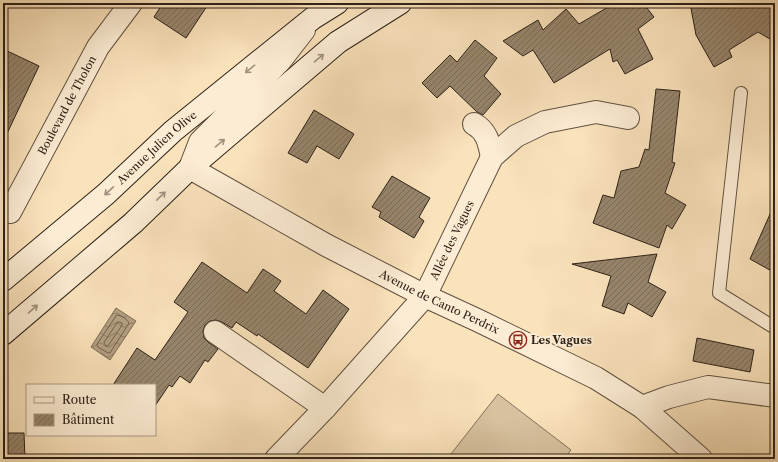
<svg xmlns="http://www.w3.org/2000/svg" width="778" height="462" viewBox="0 0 778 462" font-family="'Libre Caslon Text',serif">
<defs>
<pattern id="water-waves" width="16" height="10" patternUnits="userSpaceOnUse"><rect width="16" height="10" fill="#b4a083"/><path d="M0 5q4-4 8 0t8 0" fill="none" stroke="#93826a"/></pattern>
<pattern id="building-hatch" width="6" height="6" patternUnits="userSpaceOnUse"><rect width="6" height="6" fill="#97856c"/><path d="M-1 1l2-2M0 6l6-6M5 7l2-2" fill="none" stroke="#7b6c58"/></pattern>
</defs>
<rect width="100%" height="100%" fill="#fae2bb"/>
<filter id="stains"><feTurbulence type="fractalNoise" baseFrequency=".005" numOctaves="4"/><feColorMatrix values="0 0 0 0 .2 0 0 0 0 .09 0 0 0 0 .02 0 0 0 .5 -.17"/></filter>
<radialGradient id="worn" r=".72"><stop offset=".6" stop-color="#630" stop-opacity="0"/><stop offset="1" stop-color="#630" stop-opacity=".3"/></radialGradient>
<path fill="#d7c19f" stroke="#82715b" d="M 498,394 L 571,450 L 564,459 L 447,459 Z"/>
<path fill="url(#water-waves)" stroke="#7e6d58" d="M 116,308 L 136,321 L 110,360 L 91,347 Z"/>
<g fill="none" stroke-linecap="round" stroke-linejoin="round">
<g stroke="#70604d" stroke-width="1">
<path d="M 117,315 C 121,315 128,320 129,323 L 110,353 L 108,353 L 98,347 L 97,345 Z"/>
<path d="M 118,322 L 122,323 L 122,325 L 108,346 L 106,346 L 104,343 Z"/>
</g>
</g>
<g fill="url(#building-hatch)" stroke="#2c2117">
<path d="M 163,3 L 209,3 L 186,38 L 154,17 Z"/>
<path d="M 615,3 L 643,3 L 654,17 L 638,29 L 653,59 L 625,74 L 617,60 L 613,62 L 610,49 L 554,83 L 533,50 L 523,56 L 503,41 L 538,20 L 543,30 L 566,9 L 579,24 Z"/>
<path d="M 690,3 L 775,3 L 775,42 L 758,32 L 729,50 L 732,57 L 714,67 L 696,35 Z"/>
<path d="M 475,40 L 497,58 L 484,76 L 501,94 L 483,115 L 477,112 L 450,86 L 437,98 L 422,83 L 450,55 L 457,62 Z"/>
<path d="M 3,49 L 39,66 L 3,142 Z"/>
<path d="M 656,89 L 680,91 L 672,162 L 675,163 L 665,193 L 686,205 L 672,229 L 667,225 L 659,248 L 593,223 L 603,195 L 614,198 L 621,171 L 639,167 L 645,149 L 649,150 Z"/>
<path d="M 314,110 L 354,134 L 339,159 L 317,146 L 307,163 L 288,153 Z"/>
<path d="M 392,176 L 430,198 L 419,217 L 424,221 L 414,238 L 379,217 L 381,212 L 372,207 Z"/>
<path d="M 775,203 L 775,273 L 750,259 Z"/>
<path d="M 657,254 L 648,282 L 666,292 L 652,317 L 628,303 L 624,314 L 602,306 L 611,276 L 572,264 Z"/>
<path d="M 202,262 L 247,293 L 263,269 L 281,281 L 274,291 L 306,314 L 323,290 L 349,309 L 308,368 L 258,334 L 257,336 L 236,322 L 232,328 L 222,322 L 216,320 L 210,321 L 205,325 L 203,331 L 204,338 L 208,342 L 218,349 L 208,362 L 205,360 L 190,383 L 180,376 L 172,387 L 169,385 L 155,406 L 155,385 L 113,385 L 137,348 L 155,360 L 188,312 L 174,302 Z"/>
<path d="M 697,338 L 754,350 L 750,372 L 693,361 Z"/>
<path d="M 3,433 L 24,433 L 25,459 L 3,459 Z"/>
</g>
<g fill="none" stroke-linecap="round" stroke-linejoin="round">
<defs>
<path id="service" d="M 741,93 L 719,293 L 775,328"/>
<g id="minor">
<path d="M 474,124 C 487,131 489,143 492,157"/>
<path id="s1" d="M 10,212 L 98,47 L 131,3"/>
<path d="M 215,332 L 325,408"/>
<path d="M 642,407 L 669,397 L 708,387 L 775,396"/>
<path id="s2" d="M 276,459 L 325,408 L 425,296 L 492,157 L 516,136 L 545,122 L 596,112 L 628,118"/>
</g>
<g id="tertiary">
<path id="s3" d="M 304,30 L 280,61 L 200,142 L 190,168 L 326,245 L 425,296 L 477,320 L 596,378 L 642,407 L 701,459"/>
</g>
<g id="secondary">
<path id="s4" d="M 3,280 L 106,194 L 173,131 L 313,18 L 337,3"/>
<path d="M 3,334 L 133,223 L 190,168 L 338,42 L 400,3"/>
</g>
</defs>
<use href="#service" stroke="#605140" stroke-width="14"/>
<use href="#minor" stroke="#605140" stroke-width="24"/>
<use href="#tertiary" stroke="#605140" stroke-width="24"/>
<use href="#secondary" stroke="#2c2117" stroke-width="24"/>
<use href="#service" stroke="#fcecd3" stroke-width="12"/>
<use href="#minor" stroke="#fcecd3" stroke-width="22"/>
<use href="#tertiary" stroke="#fcecd3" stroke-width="22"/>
<use href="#secondary" stroke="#fcecd3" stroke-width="22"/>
</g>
<defs><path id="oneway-shaft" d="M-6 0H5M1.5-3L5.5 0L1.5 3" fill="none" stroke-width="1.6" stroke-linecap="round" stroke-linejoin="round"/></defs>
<g stroke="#9e917e">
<use href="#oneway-shaft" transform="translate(319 58) rotate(-40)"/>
<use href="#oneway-shaft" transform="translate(250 69) rotate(141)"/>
<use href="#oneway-shaft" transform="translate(220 143) rotate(-40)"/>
<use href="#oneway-shaft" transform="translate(109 191) rotate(137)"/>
<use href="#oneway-shaft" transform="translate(161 196) rotate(-44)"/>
<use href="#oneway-shaft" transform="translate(33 309) rotate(-41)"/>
</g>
<defs>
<symbol id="bus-ring" viewBox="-11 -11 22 22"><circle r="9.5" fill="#fcecd3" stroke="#8f2418" stroke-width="1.5"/><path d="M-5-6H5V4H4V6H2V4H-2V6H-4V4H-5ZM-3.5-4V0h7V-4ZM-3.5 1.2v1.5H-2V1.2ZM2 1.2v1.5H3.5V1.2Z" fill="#8f2418"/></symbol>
</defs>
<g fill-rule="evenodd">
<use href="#bus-ring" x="508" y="330" width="20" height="20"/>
</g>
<g text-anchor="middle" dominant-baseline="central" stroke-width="4" stroke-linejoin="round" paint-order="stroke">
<g font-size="11" fill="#2c2117" stroke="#fcecd3">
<text stroke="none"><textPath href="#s1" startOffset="121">Boulevard de Tholon</textPath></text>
<text stroke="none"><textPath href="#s4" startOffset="203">Avenue Julien Olive</textPath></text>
<text stroke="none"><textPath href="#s2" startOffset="283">Allée des Vagues</textPath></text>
<text stroke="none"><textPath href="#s3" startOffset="464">Avenue de Canto Perdrix</textPath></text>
</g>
<g font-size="11" font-weight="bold" fill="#2c2117" stroke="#fcecd3" text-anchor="start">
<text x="531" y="340">Les Vagues</text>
</g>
</g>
<rect width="778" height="462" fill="none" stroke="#fae2bb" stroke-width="16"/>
<rect x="4" y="4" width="770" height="454" fill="none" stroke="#2c2117" stroke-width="2"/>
<rect x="8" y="8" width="762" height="446" fill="none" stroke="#2c2117"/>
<rect x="26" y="384" width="130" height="52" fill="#fcecd3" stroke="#a99b88"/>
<rect x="34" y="397" width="20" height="6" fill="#fcecd3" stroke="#a99b88"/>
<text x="62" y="404" font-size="12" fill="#2c2117">Route</text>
<rect x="34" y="414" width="20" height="12" fill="url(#building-hatch)" stroke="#a99b88"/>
<text x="62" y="424" font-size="12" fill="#2c2117">Bâtiment</text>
<rect width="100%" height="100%" filter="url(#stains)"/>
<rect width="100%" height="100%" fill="url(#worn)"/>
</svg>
